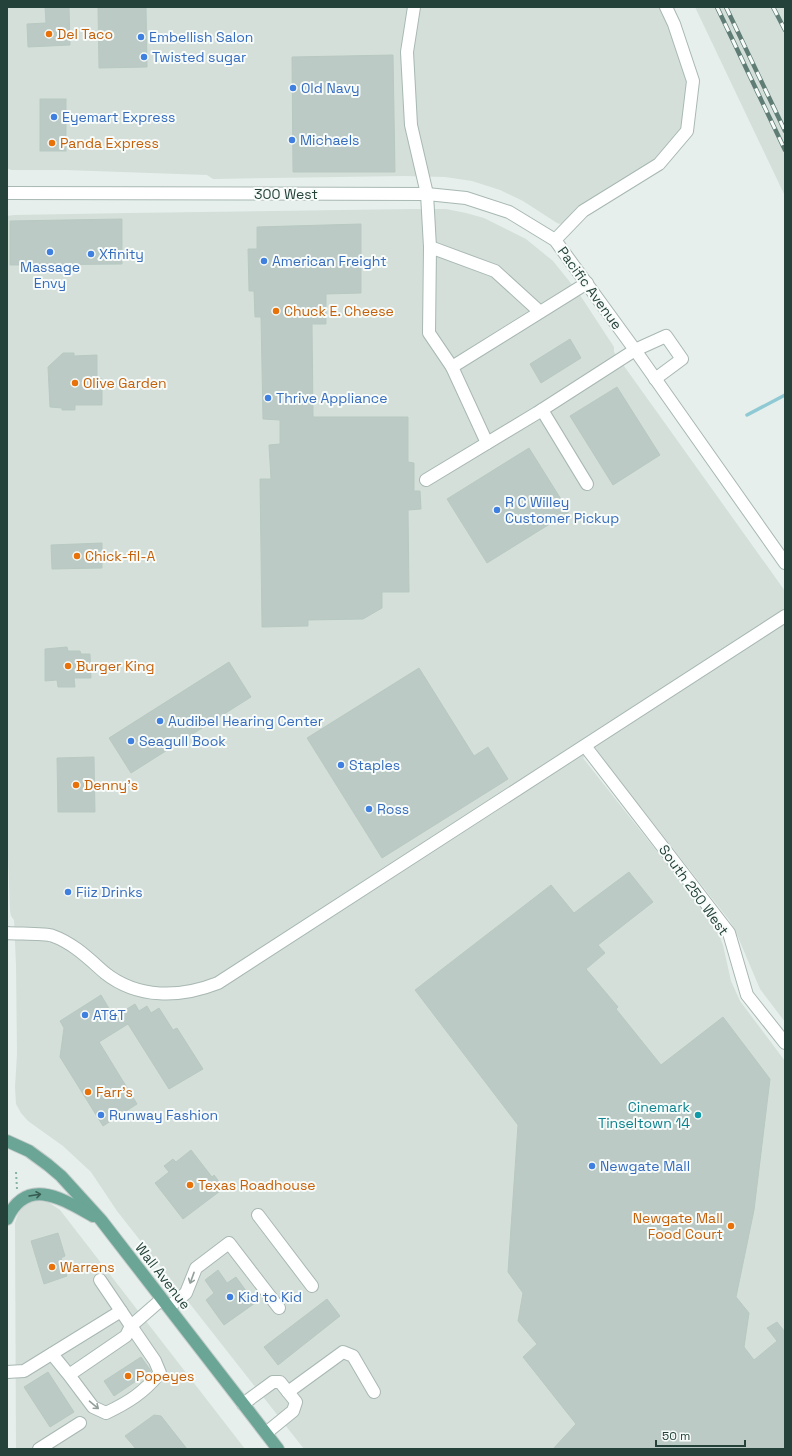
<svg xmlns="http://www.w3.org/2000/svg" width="792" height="1456" viewBox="0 0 792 1456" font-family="'Space Grotesk',sans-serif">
<rect width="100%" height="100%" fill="#e6efeb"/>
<g fill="#d4dfda">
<path d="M 7,7 L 659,7 L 687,67 L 687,121 L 663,154 L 577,209 L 563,223 L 560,224 L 557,223 L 523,201 L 500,190 L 472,181 L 445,177 L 405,176 L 213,179 L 207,175 L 65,170 L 11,170 L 7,168 Z"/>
<path d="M 695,7 L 785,7 L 785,196 Z"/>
<path d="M 412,209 L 446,209 L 466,213 L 484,218 L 526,239 L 553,261 L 578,292 L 614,347 L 614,352 L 785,591 L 785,1022 L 760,989 L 735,930 L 729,920 L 613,772 L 597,751 L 596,748 L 583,758 L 716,926 L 723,945 L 731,981 L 740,1001 L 785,1061 L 785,1449 L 304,1449 L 117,1211 L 91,1172 L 63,1146 L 28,1121 L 21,1113 L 16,1104 L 15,1087 L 17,1054 L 16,965 L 14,920 L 11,916 L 10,911 L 7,828 L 8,683 L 7,648 L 7,216 L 14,215 L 129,213 Z"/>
<path d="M 36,1201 L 48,1202 L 60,1210 L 245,1449 L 16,1449 L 15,1223 L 18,1214 L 23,1207 L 31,1202 Z"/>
</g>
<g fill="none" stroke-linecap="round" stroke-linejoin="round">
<path stroke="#8ec9d4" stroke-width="3.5" d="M 747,415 L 785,395"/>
</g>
<g fill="#bbcac4" stroke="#b8c9c2">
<path d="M 45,7 L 69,7 L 70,45 L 28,47 L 27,24 L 46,23 Z"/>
<path d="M 98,7 L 146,7 L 147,67 L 99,68 Z"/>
<path d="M 393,55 L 395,172 L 293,172 L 292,57 Z"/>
<rect x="40" y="99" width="26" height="52"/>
<path d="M 122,219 L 122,264 L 10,265 L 10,221 Z"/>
<path d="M 361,224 L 361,293 L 326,294 L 326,324 L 312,324 L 313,417 L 408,417 L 408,462 L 414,463 L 414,491 L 420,491 L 421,509 L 408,510 L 409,592 L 382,592 L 382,608 L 363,619 L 308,620 L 308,626 L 262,627 L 260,479 L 271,479 L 269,445 L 280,444 L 280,420 L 263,419 L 261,317 L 255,317 L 254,291 L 249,291 L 248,249 L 257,249 L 257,227 Z"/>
<path d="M 570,339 L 581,358 L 541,383 L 530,364 Z"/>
<path d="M 63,353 L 74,353 L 74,356 L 97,355 L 97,378 L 102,379 L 102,405 L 75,405 L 75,410 L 62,410 L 62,408 L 50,407 L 48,367 Z"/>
<path d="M 617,387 L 660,455 L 613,485 L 570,416 Z"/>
<path d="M 529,448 L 569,512 L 487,563 L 447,499 Z"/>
<path d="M 102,543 L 102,568 L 52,569 L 51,545 Z"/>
<path d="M 67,647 L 68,651 L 80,651 L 81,654 L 90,654 L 91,678 L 74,678 L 75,687 L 58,687 L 57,680 L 45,681 L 45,649 Z"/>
<path d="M 229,662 L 251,697 L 131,773 L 109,738 Z"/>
<path d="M 419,668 L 474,756 L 488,747 L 508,779 L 382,858 L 307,738 Z"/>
<path d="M 94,757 L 95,812 L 58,812 L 57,758 Z"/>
<path d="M 629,872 L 653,902 L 598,945 L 605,953 L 586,969 L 618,1007 L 616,1009 L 661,1065 L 723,1017 L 770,1079 L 754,1210 L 736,1297 L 749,1313 L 744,1347 L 754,1360 L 777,1341 L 767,1328 L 777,1322 L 785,1332 L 785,1449 L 553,1449 L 576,1424 L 523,1357 L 537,1344 L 518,1321 L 523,1293 L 508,1272 L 518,1125 L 415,990 L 551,885 L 574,913 Z"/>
<path d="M 101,995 L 114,1017 L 135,1004 L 139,1011 L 147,1006 L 151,1013 L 159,1008 L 173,1030 L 177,1028 L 203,1069 L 169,1089 L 128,1024 L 99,1042 L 137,1104 L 103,1126 L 60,1057 L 64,1028 L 60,1021 Z"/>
<path d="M 191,1150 L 212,1177 L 214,1175 L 224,1188 L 183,1219 L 155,1183 L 169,1172 L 164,1166 L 173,1159 L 176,1162 Z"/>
<path d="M 58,1233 L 65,1256 L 61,1258 L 67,1276 L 44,1284 L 31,1241 Z"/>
<path d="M 218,1270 L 227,1283 L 236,1277 L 255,1303 L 224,1325 L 206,1300 L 214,1293 L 205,1280 Z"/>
<path d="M 327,1299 L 340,1316 L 278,1365 L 264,1347 Z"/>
<path d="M 141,1357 L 151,1371 L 114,1396 L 104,1381 Z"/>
<path d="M 48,1372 L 74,1412 L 50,1427 L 24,1387 Z"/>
<path d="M 154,1415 L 161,1416 L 187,1449 L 136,1449 L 125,1436 Z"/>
</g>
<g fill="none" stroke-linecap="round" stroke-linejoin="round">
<defs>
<g id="minor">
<path d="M 414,7 L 407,52 L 411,125 L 427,194 L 430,247"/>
<path d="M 7,193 L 427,194 L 466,198 L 509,212 L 555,240 L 635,350 L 785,563"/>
<path d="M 555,240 L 583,211 L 659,164 L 687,131 L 693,81 L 674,24 L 666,7"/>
<path d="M 540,312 L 495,271 L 430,247 L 429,333 L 452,367 L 587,283"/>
<path d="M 452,367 L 487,443"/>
<path d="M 542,410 L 587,484"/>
<path d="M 426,480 L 537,413 L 635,350 L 666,336 L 682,359 L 655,379"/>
<path d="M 585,746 L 729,933 L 747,995 L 785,1043"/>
<path d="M 7,933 C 17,934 45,933 53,936 C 73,943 89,959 105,973 C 138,999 180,998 218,983 L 785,616"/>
<path d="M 258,1215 L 312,1286"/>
<path d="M 100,1280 L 121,1311"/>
<path d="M 169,1307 L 186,1293 L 196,1268 L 229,1243 L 279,1308"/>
<path d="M 52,1354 L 69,1375 L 126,1336 L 131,1326 L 155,1361 L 160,1373 C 143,1393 129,1402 106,1413 L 93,1407 L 69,1375"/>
<path d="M 7,1372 L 24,1371 L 121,1311 L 131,1326 L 162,1299"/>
<path d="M 288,1392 L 343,1352 L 353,1356 L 374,1392"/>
<path d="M 243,1404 L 273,1382 L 280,1382 L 296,1402 L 293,1411 L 266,1433"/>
<path d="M 39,1449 L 80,1423"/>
</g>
<g id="major">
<path d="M 7,1141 L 29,1151 L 48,1165 L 61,1176 L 101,1220 L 278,1449"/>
<path d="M 7,1219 C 27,1175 64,1200 93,1216"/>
</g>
</defs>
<use href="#minor" stroke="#a8b8b2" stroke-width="14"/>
<use href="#major" stroke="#c2cac8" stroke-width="14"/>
<path stroke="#86b3a5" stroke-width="2" stroke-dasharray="2 3" stroke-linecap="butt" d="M 16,1172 L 17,1189"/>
<use href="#minor" stroke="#fff" stroke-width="12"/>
<use href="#major" stroke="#6aa596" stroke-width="12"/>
<defs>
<g id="rail">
<path d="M 717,7 L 785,150"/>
<path d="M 726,7 L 785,131"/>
<path d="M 773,7 L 785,30"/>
</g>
</defs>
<use href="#rail" stroke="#5f7d75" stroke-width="4.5"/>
<use href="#rail" stroke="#f7fbf9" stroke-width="3" stroke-dasharray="9" stroke-linecap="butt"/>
</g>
<defs><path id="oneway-shaft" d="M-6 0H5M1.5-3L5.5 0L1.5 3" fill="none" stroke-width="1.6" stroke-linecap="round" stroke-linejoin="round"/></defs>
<use stroke="#365b51" href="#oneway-shaft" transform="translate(35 1195) rotate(-9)"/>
<g stroke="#92a09c">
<use href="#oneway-shaft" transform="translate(192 1278) rotate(110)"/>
<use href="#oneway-shaft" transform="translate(94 1405) rotate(40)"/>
</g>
<g fill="#e8710a" stroke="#f7fbf9" stroke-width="1.5">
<circle cx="49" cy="34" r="4"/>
<circle cx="52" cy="143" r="4"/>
<circle cx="276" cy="311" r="4"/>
<circle cx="75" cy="383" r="4"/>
<circle cx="77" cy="556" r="4"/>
<circle cx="68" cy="666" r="4"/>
<circle cx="76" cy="785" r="4"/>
<circle cx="88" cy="1092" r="4"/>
<circle cx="190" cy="1185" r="4"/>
<circle cx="731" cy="1226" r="4"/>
<circle cx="52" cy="1267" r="4"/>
<circle cx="128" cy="1376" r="4"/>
</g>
<g fill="#3f7fe0" stroke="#f7fbf9" stroke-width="1.5">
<circle cx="141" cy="37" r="4"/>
<circle cx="144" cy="57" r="4"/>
<circle cx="293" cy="88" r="4"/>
<circle cx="54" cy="117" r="4"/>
<circle cx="292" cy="140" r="4"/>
<circle cx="50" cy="252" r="4"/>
<circle cx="91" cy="254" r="4"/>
<circle cx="264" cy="261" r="4"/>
<circle cx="268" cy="398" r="4"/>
<circle cx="497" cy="510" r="4"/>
<circle cx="160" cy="721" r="4"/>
<circle cx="131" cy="741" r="4"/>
<circle cx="341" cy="765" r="4"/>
<circle cx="369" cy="809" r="4"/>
<circle cx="68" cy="892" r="4"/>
<circle cx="85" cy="1015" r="4"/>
<circle cx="101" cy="1115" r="4"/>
<circle cx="592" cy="1166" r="4"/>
<circle cx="230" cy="1297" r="4"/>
</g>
<circle fill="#0f9aa8" stroke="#f7fbf9" stroke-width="1.5" cx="698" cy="1115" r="4"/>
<g text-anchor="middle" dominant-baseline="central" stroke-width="4" stroke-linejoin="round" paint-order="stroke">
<g font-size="14" fill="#c56008" stroke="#f7fbf9" text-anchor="start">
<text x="57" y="34">Del Taco</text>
<text x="60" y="143">Panda Express</text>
<text x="284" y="311">Chuck E. Cheese</text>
<text x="83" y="383">Olive Garden</text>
<text x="85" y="556">Chick-fil-A</text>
<text x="76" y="666">Burger King</text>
<text x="84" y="785">Denny's</text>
<text x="96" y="1092">Farr's</text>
<text x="198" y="1185">Texas Roadhouse</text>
<text x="723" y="1218" text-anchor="end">Newgate Mall<tspan x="723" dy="16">Food Court</tspan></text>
<text x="60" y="1267">Warrens</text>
<text x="136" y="1376">Popeyes</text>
</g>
<g font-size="14" fill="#366cbe" stroke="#f7fbf9" text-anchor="start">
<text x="149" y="37">Embellish Salon</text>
<text x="152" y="57">Twisted sugar</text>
<text x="301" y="88">Old Navy</text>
<text x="62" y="117">Eyemart Express</text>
<text x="300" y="140">Michaels</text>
<text x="99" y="254">Xfinity</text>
<text x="272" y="261">American Freight</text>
<text x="50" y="267" text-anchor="middle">Massage<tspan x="50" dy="16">Envy</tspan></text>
<text x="276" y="398">Thrive Appliance</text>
<text x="505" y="502">R C Willey<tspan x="505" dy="16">Customer Pickup</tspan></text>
<text x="168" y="721">Audibel Hearing Center</text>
<text x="139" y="741">Seagull Book</text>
<text x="349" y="765">Staples</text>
<text x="377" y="809">Ross</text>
<text x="76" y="892">Fiiz Drinks</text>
<text x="93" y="1015">AT&amp;T</text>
<text x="109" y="1115">Runway Fashion</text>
<text x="600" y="1166">Newgate Mall</text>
<text x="238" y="1297">Kid to Kid</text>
</g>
<g font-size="14" fill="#24423a" stroke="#f7fbf9">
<text x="286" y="194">300 West</text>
<text transform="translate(590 288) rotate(54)">Pacific Avenue</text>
<text transform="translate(694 890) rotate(54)">South 250 West</text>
<text transform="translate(163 1276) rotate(52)">Wall Avenue</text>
</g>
<g font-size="14" fill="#0d838f" stroke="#f7fbf9" text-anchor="end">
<text x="690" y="1107">Cinemark<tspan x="690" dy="16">Tinseltown 14</tspan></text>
</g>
</g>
<rect width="792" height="1456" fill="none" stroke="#24423a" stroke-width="16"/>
<path d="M656 1440v6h89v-6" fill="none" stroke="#24423a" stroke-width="2"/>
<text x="662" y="1440" font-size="12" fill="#24423a" stroke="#f7fbf9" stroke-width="3" paint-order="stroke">50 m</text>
</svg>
